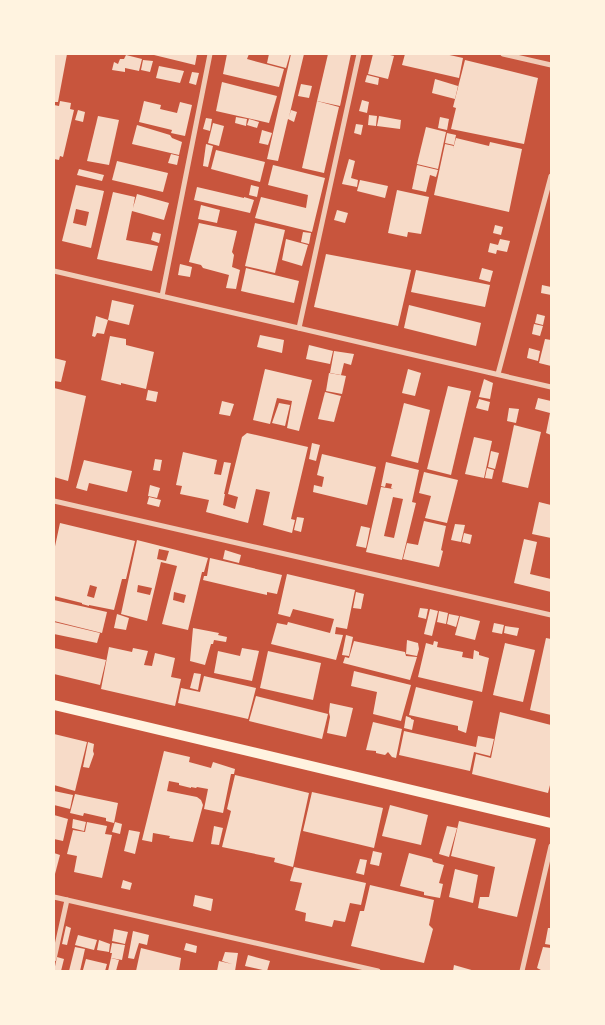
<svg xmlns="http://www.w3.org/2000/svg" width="605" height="1025" viewBox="0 0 605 1025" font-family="'Sofia Sans Condensed',sans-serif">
<rect width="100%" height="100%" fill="#c8553d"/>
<g fill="#f7dbc8" fill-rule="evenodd">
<path d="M 54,54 L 67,54 L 58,102 L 54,102 Z"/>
<path d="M 150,54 L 197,54 L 195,65 Z"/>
<path d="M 227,54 L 249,54 L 247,59 L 284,69 L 279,87 L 223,74 Z"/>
<path d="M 269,54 L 290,54 L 286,68 L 267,63 Z"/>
<path d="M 291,54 L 304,54 L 289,117 L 291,110 L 297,112 L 294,122 L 288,119 L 278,161 L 267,159 Z"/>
<path d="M 328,54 L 351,54 L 340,106 L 317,101 Z"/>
<path d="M 373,54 L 386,54 L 394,56 L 388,79 L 368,74 Z"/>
<path d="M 405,54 L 445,54 L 463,58 L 459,78 L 402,65 Z"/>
<path d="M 126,55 L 142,59 L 139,71 L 125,68 L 125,72 L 112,70 L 114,62 L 118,64 L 120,59 L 124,59 Z"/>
<path d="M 143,60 L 153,61 L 150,72 L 141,70 Z"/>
<path d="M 465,60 L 538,78 L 524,144 L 451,129 L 456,108 L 453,107 Z"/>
<path d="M 159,66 L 184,71 L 180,83 L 156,78 Z"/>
<path d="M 192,72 L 199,73 L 196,85 L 189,83 Z"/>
<path d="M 367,75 L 379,78 L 378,85 L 365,82 Z"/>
<path d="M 435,79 L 458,86 L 455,99 L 432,93 Z"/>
<path d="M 222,82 L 277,96 L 269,123 L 216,111 Z"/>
<path d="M 301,84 L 312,86 L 309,98 L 298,96 Z"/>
<path d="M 362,100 L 369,102 L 367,113 L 359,111 Z"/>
<path d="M 60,101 L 71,103 L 70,109 L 74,110 L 63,157 L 60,156 L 59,160 L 54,159 L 54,105 L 59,106 Z"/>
<path d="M 144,101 L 161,105 L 160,109 L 177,113 L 180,102 L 192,105 L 185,136 L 171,133 L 172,130 L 139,122 Z"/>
<path d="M 317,101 L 339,107 L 324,173 L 302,168 Z"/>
<path d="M 78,110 L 85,112 L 83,122 L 75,120 Z"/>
<path d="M 369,115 L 377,116 L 376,126 L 368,125 Z"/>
<path d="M 98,116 L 119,120 L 109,165 L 87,161 Z"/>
<path d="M 379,116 L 401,120 L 400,129 L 377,126 Z"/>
<path d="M 236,117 L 247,119 L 246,126 L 235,123 Z"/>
<path d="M 440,117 L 449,119 L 447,130 L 438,128 Z"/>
<path d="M 206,118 L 212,119 L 210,131 L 203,129 Z"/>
<path d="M 249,119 L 259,122 L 257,128 L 247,125 Z"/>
<path d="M 213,123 L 224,126 L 219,146 L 208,143 Z"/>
<path d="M 356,124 L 363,125 L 361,135 L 354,133 Z"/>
<path d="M 137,125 L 170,135 L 172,138 L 182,142 L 179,155 L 132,144 Z"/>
<path d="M 426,127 L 446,132 L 438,169 L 417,164 Z"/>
<path d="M 262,130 L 272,133 L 268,145 L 259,143 Z"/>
<path d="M 447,133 L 456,135 L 454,145 L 445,143 Z"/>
<path d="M 456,138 L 489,146 L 490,142 L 522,149 L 509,212 L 434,195 L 445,144 L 454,146 L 453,149 Z"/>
<path d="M 206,144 L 213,146 L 208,167 L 203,166 Z"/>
<path d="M 216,150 L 265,162 L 260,182 L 211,169 Z"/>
<path d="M 171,154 L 179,156 L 177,165 L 168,163 Z"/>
<path d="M 349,159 L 355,161 L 351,178 L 358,180 L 357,187 L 342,184 Z"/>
<path d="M 117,161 L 168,173 L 163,192 L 112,180 Z"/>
<path d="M 273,165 L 325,178 L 312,232 L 255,218 L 261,197 L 306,208 L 308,195 L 268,185 Z"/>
<path d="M 417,165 L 438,170 L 436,177 L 430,175 L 426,192 L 412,189 Z"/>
<path d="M 79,169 L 104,175 L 102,181 L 77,175 Z"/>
<path d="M 360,180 L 388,186 L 385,198 L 357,191 Z"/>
<path d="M 76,185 L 104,191 L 91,248 L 62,241 ZM 76,209 L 89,212 L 86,226 L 73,223 Z"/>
<path d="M 251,185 L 259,187 L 257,197 L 249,195 Z"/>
<path d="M 197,187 L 244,198 L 244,197 L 254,200 L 250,213 L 194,200 Z"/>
<path d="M 397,190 L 429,197 L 421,234 L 408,232 L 407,237 L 388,233 Z"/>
<path d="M 113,192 L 135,197 L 133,208 L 137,194 L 169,203 L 164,220 L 132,211 L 126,240 L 158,246 L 152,271 L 97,259 Z"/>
<path d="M 201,205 L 220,210 L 217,223 L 198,219 Z"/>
<path d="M 337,210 L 348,213 L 345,223 L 334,220 Z"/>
<path d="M 199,223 L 237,231 L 232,252 L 234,255 L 232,267 L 240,270 L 236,289 L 226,288 L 229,275 L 203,268 L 201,265 L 189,262 Z"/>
<path d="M 255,223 L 285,230 L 275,273 L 245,266 Z"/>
<path d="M 495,225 L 503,227 L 501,235 L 493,233 Z"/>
<path d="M 153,232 L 161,234 L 159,243 L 151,240 Z"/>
<path d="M 303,232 L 311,233 L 309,244 L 301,242 Z"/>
<path d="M 286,239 L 308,245 L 302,266 L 282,260 Z"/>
<path d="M 500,239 L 510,241 L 507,252 L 497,250 L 496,254 L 488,252 L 490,243 L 498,245 Z"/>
<path d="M 326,254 L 411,270 L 398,326 L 314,307 Z"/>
<path d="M 180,264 L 192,267 L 190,277 L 178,275 Z"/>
<path d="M 246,268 L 299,281 L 294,303 L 241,291 Z"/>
<path d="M 482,268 L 493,271 L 490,282 L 479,279 Z"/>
<path d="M 416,270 L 490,285 L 485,307 L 411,292 Z"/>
<path d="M 542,285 L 551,287 L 551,295 L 541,293 Z"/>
<path d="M 112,300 L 134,305 L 129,325 L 108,320 Z"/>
<path d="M 409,305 L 481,323 L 476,346 L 404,328 Z"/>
<path d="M 537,314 L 545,316 L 543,325 L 535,323 Z"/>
<path d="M 96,316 L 108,320 L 104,334 L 97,333 L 95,337 L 92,336 Z"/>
<path d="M 534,324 L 543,326 L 540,336 L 532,334 Z"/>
<path d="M 260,335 L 284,340 L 282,353 L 257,347 Z"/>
<path d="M 110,336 L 126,339 L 126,345 L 154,352 L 146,389 L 121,383 L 121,385 L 101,380 Z"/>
<path d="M 545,339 L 551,340 L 551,366 L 539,363 Z"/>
<path d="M 309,345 L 333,351 L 330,364 L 306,359 Z"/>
<path d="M 529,348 L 540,351 L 538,361 L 527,358 Z"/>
<path d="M 334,351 L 354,354 L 351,365 L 344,363 L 341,375 L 330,373 Z"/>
<path d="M 54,358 L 66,361 L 61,382 L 54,381 Z"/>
<path d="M 265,369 L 312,380 L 299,431 L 287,428 L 292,401 L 277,398 L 270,424 L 253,420 Z"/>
<path d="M 408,369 L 421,373 L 415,396 L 402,393 Z"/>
<path d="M 329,373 L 346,376 L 342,394 L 326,391 Z"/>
<path d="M 484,379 L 493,383 L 490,399 L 479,397 Z"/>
<path d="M 448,386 L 471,391 L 451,475 L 427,469 Z"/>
<path d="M 54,388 L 86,396 L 68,481 L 54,477 Z"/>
<path d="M 148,390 L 158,392 L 156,402 L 146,400 Z"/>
<path d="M 325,392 L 341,396 L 334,422 L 318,419 Z"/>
<path d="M 538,398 L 551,401 L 551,435 L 546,433 L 550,413 L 535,409 Z"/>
<path d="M 479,399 L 490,402 L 488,411 L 476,408 Z"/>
<path d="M 222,401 L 234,404 L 230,416 L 219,414 Z"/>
<path d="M 279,403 L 290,405 L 285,426 L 272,423 Z"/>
<path d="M 404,403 L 430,410 L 418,463 L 391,456 Z"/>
<path d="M 509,408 L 519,409 L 516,423 L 507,421 Z"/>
<path d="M 514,425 L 541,432 L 528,488 L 502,482 Z"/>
<path d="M 247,433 L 308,447 L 291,519 L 295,520 L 292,533 L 263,525 L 270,492 L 256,489 L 248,523 L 206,512 L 209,500 L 180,494 L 182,486 L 176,485 L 183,452 L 217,460 L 214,474 L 221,475 L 224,462 L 231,463 L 224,494 L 225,494 L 223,505 L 235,509 L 238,497 L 228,494 L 242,437 Z"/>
<path d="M 474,437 L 492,441 L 484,478 L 465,474 Z"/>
<path d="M 312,443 L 320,445 L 316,461 L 309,459 Z"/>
<path d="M 491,451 L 499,453 L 495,469 L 488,467 Z"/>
<path d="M 322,454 L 376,467 L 367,505 L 313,492 L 314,485 L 322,487 L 324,477 L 317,475 Z"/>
<path d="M 155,459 L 162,460 L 160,471 L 153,470 Z"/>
<path d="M 84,460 L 132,471 L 127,492 L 89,483 L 87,491 L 76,488 Z"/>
<path d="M 386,462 L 419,470 L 412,502 L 416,503 L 402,560 L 366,552 L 381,487 L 393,489 L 391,488 L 392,484 L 386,483 L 385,487 L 381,486 ZM 393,497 L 403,499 L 394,538 L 384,536 Z"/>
<path d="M 487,468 L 494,470 L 492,479 L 485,478 Z"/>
<path d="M 424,472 L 458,480 L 447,523 L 425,518 L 431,496 L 419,493 Z"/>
<path d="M 150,485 L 160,488 L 157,498 L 148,496 Z"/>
<path d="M 149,497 L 161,500 L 159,507 L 147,504 Z"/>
<path d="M 539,502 L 551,505 L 551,538 L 532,534 Z"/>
<path d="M 297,517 L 304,518 L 301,532 L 294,530 Z"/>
<path d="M 424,521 L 446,526 L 441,550 L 443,551 L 439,567 L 403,559 L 407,543 L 418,545 Z"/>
<path d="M 60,523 L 135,541 L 126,579 L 122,579 L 114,610 L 89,605 L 89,606 L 82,604 L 82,603 L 54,596 L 54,551 ZM 90,585 L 97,587 L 94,598 L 87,596 Z"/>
<path d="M 455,524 L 465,525 L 461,542 L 451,540 Z"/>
<path d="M 361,526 L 370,528 L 366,548 L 356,546 Z"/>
<path d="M 464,533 L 472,535 L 470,544 L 462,542 Z"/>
<path d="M 524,539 L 537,542 L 530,574 L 551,579 L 551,592 L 514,583 Z"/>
<path d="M 137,540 L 208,558 L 204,572 L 202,572 L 188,630 L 162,624 L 177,566 L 161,562 L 147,621 L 121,614 ZM 159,549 L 169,551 L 166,561 L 157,559 ZM 138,585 L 152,588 L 150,595 L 137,592 ZM 174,592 L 186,595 L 184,603 L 173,600 Z"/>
<path d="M 225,550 L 241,555 L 239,563 L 223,559 Z"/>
<path d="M 210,558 L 282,575 L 277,594 L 267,592 L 267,595 L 203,580 L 204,576 L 207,576 Z"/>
<path d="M 287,574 L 355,590 L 347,629 L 336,627 L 335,634 L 343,635 L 336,660 L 271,644 L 277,623 L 287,625 L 288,622 L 330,633 L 334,619 L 293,609 L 290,617 L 278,614 Z"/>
<path d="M 356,592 L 364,594 L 361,609 L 353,608 Z"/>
<path d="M 54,600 L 107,612 L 102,633 L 54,621 Z"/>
<path d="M 420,608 L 428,609 L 426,619 L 418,617 Z"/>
<path d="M 430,609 L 438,611 L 432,636 L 424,634 Z"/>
<path d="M 439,611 L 448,613 L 446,624 L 437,622 Z"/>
<path d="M 117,614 L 129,618 L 126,630 L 114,628 Z"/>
<path d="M 449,614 L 459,616 L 456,627 L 447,624 Z"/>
<path d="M 460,616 L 480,621 L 475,640 L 455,635 Z"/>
<path d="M 54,622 L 100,633 L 97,643 L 54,634 Z"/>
<path d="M 494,623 L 504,625 L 502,634 L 492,632 Z"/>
<path d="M 505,626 L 519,628 L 517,636 L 504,633 Z"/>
<path d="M 193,628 L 219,633 L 218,635 L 227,637 L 226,642 L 214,640 L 213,644 L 211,644 L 205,665 L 190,661 Z"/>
<path d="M 346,635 L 353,637 L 349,656 L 342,655 Z"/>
<path d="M 546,638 L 551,639 L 551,715 L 530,710 Z"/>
<path d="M 407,640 L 418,643 L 419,649 L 417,656 L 406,654 Z"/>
<path d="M 354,641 L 405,652 L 406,656 L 417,657 L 410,680 L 343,663 L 345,657 L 349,658 Z"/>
<path d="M 434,641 L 438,642 L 437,647 L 463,652 L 462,657 L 473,659 L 474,650 L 479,652 L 479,655 L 489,658 L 482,692 L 418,677 L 426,643 L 433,645 Z"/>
<path d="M 505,643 L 535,650 L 523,702 L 493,695 Z"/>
<path d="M 109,647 L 132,652 L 133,648 L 148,651 L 144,665 L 152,666 L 155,653 L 175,658 L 171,677 L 181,679 L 175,706 L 101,689 Z"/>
<path d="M 54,648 L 106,660 L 100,685 L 54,674 Z"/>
<path d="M 242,648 L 259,651 L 252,681 L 214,673 L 218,651 L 240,656 Z"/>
<path d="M 268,651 L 321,663 L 313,700 L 260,688 Z"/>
<path d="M 354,671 L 411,685 L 401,721 L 373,714 L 377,692 L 351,686 Z"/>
<path d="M 194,673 L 201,674 L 198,690 L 190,688 Z"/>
<path d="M 204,676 L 256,688 L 248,719 L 178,703 L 181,688 L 200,692 Z"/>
<path d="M 416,687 L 473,701 L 466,733 L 458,730 L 458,726 L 409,715 Z"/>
<path d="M 256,696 L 328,714 L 322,739 L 249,721 Z"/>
<path d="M 330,703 L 353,708 L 346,737 L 327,733 L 330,717 L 329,712 Z"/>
<path d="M 500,712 L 551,725 L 551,781 L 548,793 L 472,774 L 476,754 L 491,758 Z"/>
<path d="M 406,716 L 411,718 L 411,719 L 414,720 L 412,730 L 404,728 Z"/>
<path d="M 373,722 L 402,729 L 396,758 L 392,757 L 388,752 L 385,755 L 376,753 L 376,751 L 366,750 Z"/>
<path d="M 404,731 L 476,747 L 478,736 L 494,739 L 490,756 L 474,752 L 470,771 L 399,755 Z"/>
<path d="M 54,734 L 87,742 L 75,791 L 54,785 Z"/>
<path d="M 88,742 L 94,744 L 93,751 L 94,754 L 89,768 L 83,767 Z"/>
<path d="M 164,751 L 190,757 L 189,762 L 211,768 L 213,762 L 235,769 L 234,774 L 231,774 L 223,813 L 204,809 L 208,789 L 197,787 L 196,788 L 191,787 L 191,788 L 179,785 L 179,783 L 169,781 L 167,791 L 197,797 L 201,800 L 203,805 L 193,842 L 169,838 L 170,836 L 153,833 L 152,842 L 142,840 Z"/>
<path d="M 235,775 L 309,793 L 293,867 L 274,862 L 275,858 L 222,847 L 231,811 L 227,809 Z"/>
<path d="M 54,791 L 73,795 L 70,809 L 54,805 Z"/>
<path d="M 312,792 L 383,808 L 374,848 L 303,831 Z"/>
<path d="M 75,794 L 118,803 L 114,823 L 106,821 L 106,818 L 84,813 L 83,816 L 70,813 Z"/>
<path d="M 390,805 L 428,815 L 421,845 L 382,836 Z"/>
<path d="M 54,815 L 68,819 L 63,841 L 54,839 Z"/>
<path d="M 73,819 L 86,822 L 84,831 L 72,828 Z"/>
<path d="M 459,821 L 536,839 L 517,917 L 478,908 L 480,897 L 489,897 L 495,867 L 451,856 Z"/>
<path d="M 87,822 L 107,826 L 105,834 L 112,835 L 102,878 L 74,872 L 77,856 L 67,854 L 73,830 L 85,832 Z"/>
<path d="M 115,822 L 122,824 L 120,834 L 112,832 Z"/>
<path d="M 214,826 L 223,828 L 219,845 L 211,844 Z"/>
<path d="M 447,826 L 457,828 L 449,857 L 439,854 Z"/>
<path d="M 129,830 L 140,832 L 135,854 L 124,851 Z"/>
<path d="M 373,851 L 382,853 L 379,866 L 370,864 Z"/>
<path d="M 54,853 L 60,855 L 55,874 L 54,873 Z"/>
<path d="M 409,853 L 432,859 L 433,862 L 444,865 L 439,883 L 443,884 L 440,898 L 424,895 L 424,892 L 400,886 Z"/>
<path d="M 360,859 L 367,860 L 364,875 L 356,873 Z"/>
<path d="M 294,867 L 366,883 L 361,905 L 350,903 L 345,922 L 334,920 L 332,927 L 305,921 L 306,913 L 295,910 L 302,883 L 290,881 Z"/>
<path d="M 455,869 L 478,875 L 473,903 L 449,897 Z"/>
<path d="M 123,880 L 132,883 L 130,890 L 121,888 Z"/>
<path d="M 370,885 L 434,900 L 429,925 L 433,929 L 424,963 L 351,946 L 360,911 L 364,911 Z"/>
<path d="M 195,895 L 213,899 L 211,911 L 193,906 Z"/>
<path d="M 66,926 L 71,928 L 67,945 L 62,944 Z"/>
<path d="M 548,928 L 551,928 L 551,945 L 545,944 Z"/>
<path d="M 114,929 L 128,932 L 125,944 L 112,941 Z"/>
<path d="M 133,931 L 149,935 L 147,945 L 139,943 L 134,959 L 128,958 Z"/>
<path d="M 78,935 L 97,940 L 94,950 L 75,945 Z"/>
<path d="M 99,940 L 110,944 L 109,952 L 97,950 Z"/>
<path d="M 112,943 L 125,945 L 122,960 L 111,958 L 112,953 L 110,953 Z"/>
<path d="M 186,943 L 197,946 L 196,953 L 184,950 Z"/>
<path d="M 75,947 L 85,949 L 80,971 L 69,971 Z"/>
<path d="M 543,947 L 551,948 L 551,971 L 543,971 L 537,968 Z"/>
<path d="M 141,948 L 181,958 L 179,971 L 136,971 Z"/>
<path d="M 225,952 L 238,953 L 235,971 L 217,971 L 219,961 L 232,964 L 222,961 Z"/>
<path d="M 248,955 L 270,961 L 267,971 L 245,966 Z"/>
<path d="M 57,957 L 64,959 L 61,971 L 54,971 Z"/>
<path d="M 111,958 L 119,960 L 116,971 L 108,971 Z"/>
<path d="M 86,959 L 107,964 L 105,971 L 91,971 L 83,970 Z"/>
<path d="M 454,965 L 475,971 L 453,971 Z"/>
</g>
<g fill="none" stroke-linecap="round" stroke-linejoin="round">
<g stroke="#f1ccb7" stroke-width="5">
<path d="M 503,54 L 551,65"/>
<path d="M 54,271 L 551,387"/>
<path d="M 162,296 L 210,54"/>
<path d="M 299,328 L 359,54"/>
<path d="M 498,374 L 551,176"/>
<path d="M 54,501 L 551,615"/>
<path d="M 54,897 L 378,971"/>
<path d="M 54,959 L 67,900"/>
<path d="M 522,971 L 551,846"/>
</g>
<path stroke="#fff3e0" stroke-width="10" d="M 54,705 L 551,823"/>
</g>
<rect width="605" height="1025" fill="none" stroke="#fff3e0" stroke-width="110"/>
</svg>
